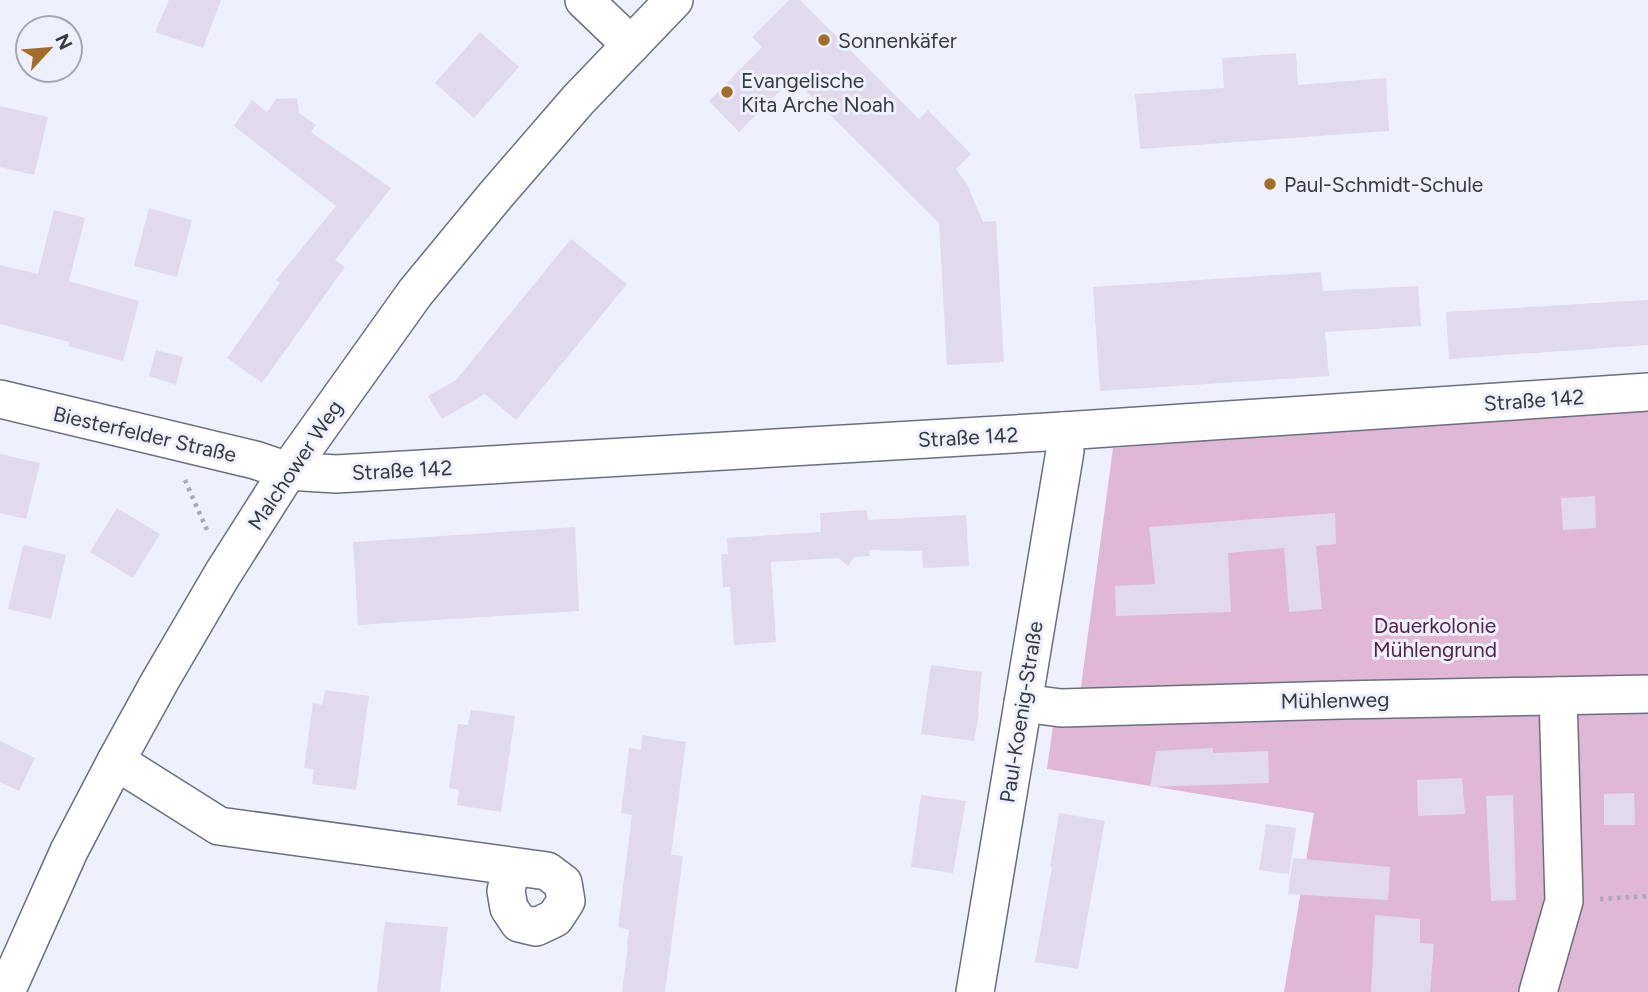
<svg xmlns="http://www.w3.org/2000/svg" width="1648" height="992" viewBox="0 0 1648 992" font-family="Figtree,sans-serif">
<rect width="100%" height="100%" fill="#eef1fd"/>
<path fill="#e1b7d6" d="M 1648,407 L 1648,992 L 1284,992 L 1314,813 L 1047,769 L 1058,690 L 1080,694 L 1113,448 Z"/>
<g fill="#e1d9ec">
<path d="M 169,0 L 221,0 L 203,48 L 155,32 Z"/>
<path d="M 789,0 L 800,0 L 919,119 L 928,110 L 971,154 L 956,169 L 968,186 L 983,222 L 996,221 L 1004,362 L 947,365 L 939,223 L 793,78 L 739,132 L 709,101 L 762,47 L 752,37 Z"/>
<path d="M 480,32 L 519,67 L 474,118 L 435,83 Z"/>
<path d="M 1296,53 L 1298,85 L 1386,78 L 1389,131 L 1140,149 L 1135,94 L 1224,88 L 1222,58 Z"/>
<path d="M 297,98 L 299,113 L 316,125 L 311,132 L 391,188 L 335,260 L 345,267 L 262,383 L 227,358 L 280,283 L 276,280 L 336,206 L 234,126 L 252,100 L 267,112 L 276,99 Z"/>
<path d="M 0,106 L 48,117 L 34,175 L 0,167 Z"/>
<path d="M 149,208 L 192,220 L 177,277 L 134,266 Z"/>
<path d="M 54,210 L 85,218 L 69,281 L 139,301 L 123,361 L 68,346 L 69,342 L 0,324 L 0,265 L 38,274 Z"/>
<path d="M 571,239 L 627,284 L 516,420 L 485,394 L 442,419 L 428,396 L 456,380 Z"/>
<path d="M 1321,272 L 1323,291 L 1418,286 L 1421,326 L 1325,332 L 1329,376 L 1100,391 L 1093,287 Z"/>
<path d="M 1648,300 L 1648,345 L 1449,359 L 1446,312 Z"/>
<path d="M 156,350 L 183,357 L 176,385 L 149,376 Z"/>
<path d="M 0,454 L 40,463 L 26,519 L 0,513 Z"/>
<path d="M 1595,496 L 1596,528 L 1563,530 L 1561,498 Z"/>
<path d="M 117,508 L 160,534 L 133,578 L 90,552 Z"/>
<path d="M 867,510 L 868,520 L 966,515 L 969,566 L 923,568 L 922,551 L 869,550 L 870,556 L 854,557 L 848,566 L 838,558 L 771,562 L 776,642 L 734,645 L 730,587 L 723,587 L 721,554 L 728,554 L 727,538 L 821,532 L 820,513 Z"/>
<path d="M 1335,513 L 1336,544 L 1316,546 L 1322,609 L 1289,612 L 1284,548 L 1228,553 L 1231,612 L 1116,616 L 1115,586 L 1155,584 L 1149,527 Z"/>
<path d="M 575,527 L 579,611 L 358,625 L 353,542 Z"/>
<path d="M 23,545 L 66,555 L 51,619 L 8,609 Z"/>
<path d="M 931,665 L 982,672 L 978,712 L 979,713 L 974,741 L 921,734 Z"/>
<path d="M 325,690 L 369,696 L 356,790 L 312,784 L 314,769 L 304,768 L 313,703 L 322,705 Z"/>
<path d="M 471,710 L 515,716 L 501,812 L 457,805 L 459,790 L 449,788 L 458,724 L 468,725 Z"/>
<path d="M 642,735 L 686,742 L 671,855 L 683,856 L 665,992 L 622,992 L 628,945 L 627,945 L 629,930 L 618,927 L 632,815 L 621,813 L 629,748 L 641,750 Z"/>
<path d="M 0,741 L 35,758 L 19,791 L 0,782 Z"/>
<path d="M 1213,748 L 1213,753 L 1268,751 L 1269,783 L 1150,787 L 1156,751 Z"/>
<path d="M 1462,778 L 1465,814 L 1418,816 L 1417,780 Z"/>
<path d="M 1634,793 L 1635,825 L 1604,825 L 1604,794 Z"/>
<path d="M 921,795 L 966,801 L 953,873 L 911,867 Z"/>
<path d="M 1513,795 L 1516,900 L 1491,901 L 1486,796 Z"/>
<path d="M 1059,813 L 1105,821 L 1078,969 L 1035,962 L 1052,867 L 1050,867 Z"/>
<path d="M 1266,824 L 1296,828 L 1289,874 L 1259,870 Z"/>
<path d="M 1293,858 L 1390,867 L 1388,900 L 1288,894 Z"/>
<path d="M 1375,915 L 1420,919 L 1420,943 L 1434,944 L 1430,992 L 1371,992 Z"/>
<path d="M 385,922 L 448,927 L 440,992 L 377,992 Z"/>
</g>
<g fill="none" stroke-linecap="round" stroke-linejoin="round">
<defs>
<g id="minor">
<path d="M 584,0 L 631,45"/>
<path d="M 0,399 L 255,460 L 288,471 L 336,474 L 1063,431 L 1648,392"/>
<path d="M 1023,703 L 1061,708 L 1340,700 L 1648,694"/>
<path d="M 116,761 L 219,826 L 547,871 L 563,883 L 566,901 L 555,918 L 536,927 L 519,923 L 509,908 L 506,891 L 511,867"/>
<path d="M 6,992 L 69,851 L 116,761 L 160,681 L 222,575 L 288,471 L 415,293 L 495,196 L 578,100 L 674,0"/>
<path d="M 975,992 L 1065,451 L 1063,431"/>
<path d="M 1538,992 L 1564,901 L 1558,696"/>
</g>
</defs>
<use href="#minor" stroke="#6a6f80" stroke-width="40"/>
<g stroke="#a7a9b4" stroke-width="4.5" stroke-dasharray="3.5 5" stroke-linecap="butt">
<path d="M 185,480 L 207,530"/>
<path d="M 1600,899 L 1648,896"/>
</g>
<use href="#minor" stroke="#fff" stroke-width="37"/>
</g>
<g fill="#a36d28" stroke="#eef1fd" stroke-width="2.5">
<circle cx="824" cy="40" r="7"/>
<circle cx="727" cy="92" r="7"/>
<circle cx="1270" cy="184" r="7"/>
</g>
<g text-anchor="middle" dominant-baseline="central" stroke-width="6" stroke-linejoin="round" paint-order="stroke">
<g font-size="21" fill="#373941" stroke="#eef1fd" text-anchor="start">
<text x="838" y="40">Sonnenkäfer</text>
<text x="741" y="80">Evangelische<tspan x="741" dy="24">Kita Arche Noah</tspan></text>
<text x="1284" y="184">Paul-Schmidt-Schule</text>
</g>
<g font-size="21" fill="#373941" stroke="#eef1fd">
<text transform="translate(1534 400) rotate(-4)">Straße 142</text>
<text transform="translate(145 434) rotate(13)">Biesterfelder Straße</text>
<text transform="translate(968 437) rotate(-3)">Straße 142</text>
<text transform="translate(295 465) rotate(-56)">Malchower Weg</text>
<text transform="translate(402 470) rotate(-3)">Straße 142</text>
<text transform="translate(1335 700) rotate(-1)">Mühlenweg</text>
<text transform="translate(1021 712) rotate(-81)">Paul-Koenig-Straße</text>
</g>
<g font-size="21" fill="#551f4a" stroke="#eef1fd">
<text x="1435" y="625">Dauerkolonie<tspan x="1435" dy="24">Mühlengrund</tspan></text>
</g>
</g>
<g transform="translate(49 49) rotate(64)"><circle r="33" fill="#eef1fd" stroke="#a5a7b2" stroke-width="2"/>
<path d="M0-5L12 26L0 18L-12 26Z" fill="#a36d28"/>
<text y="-10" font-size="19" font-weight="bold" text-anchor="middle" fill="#373941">N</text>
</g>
</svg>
